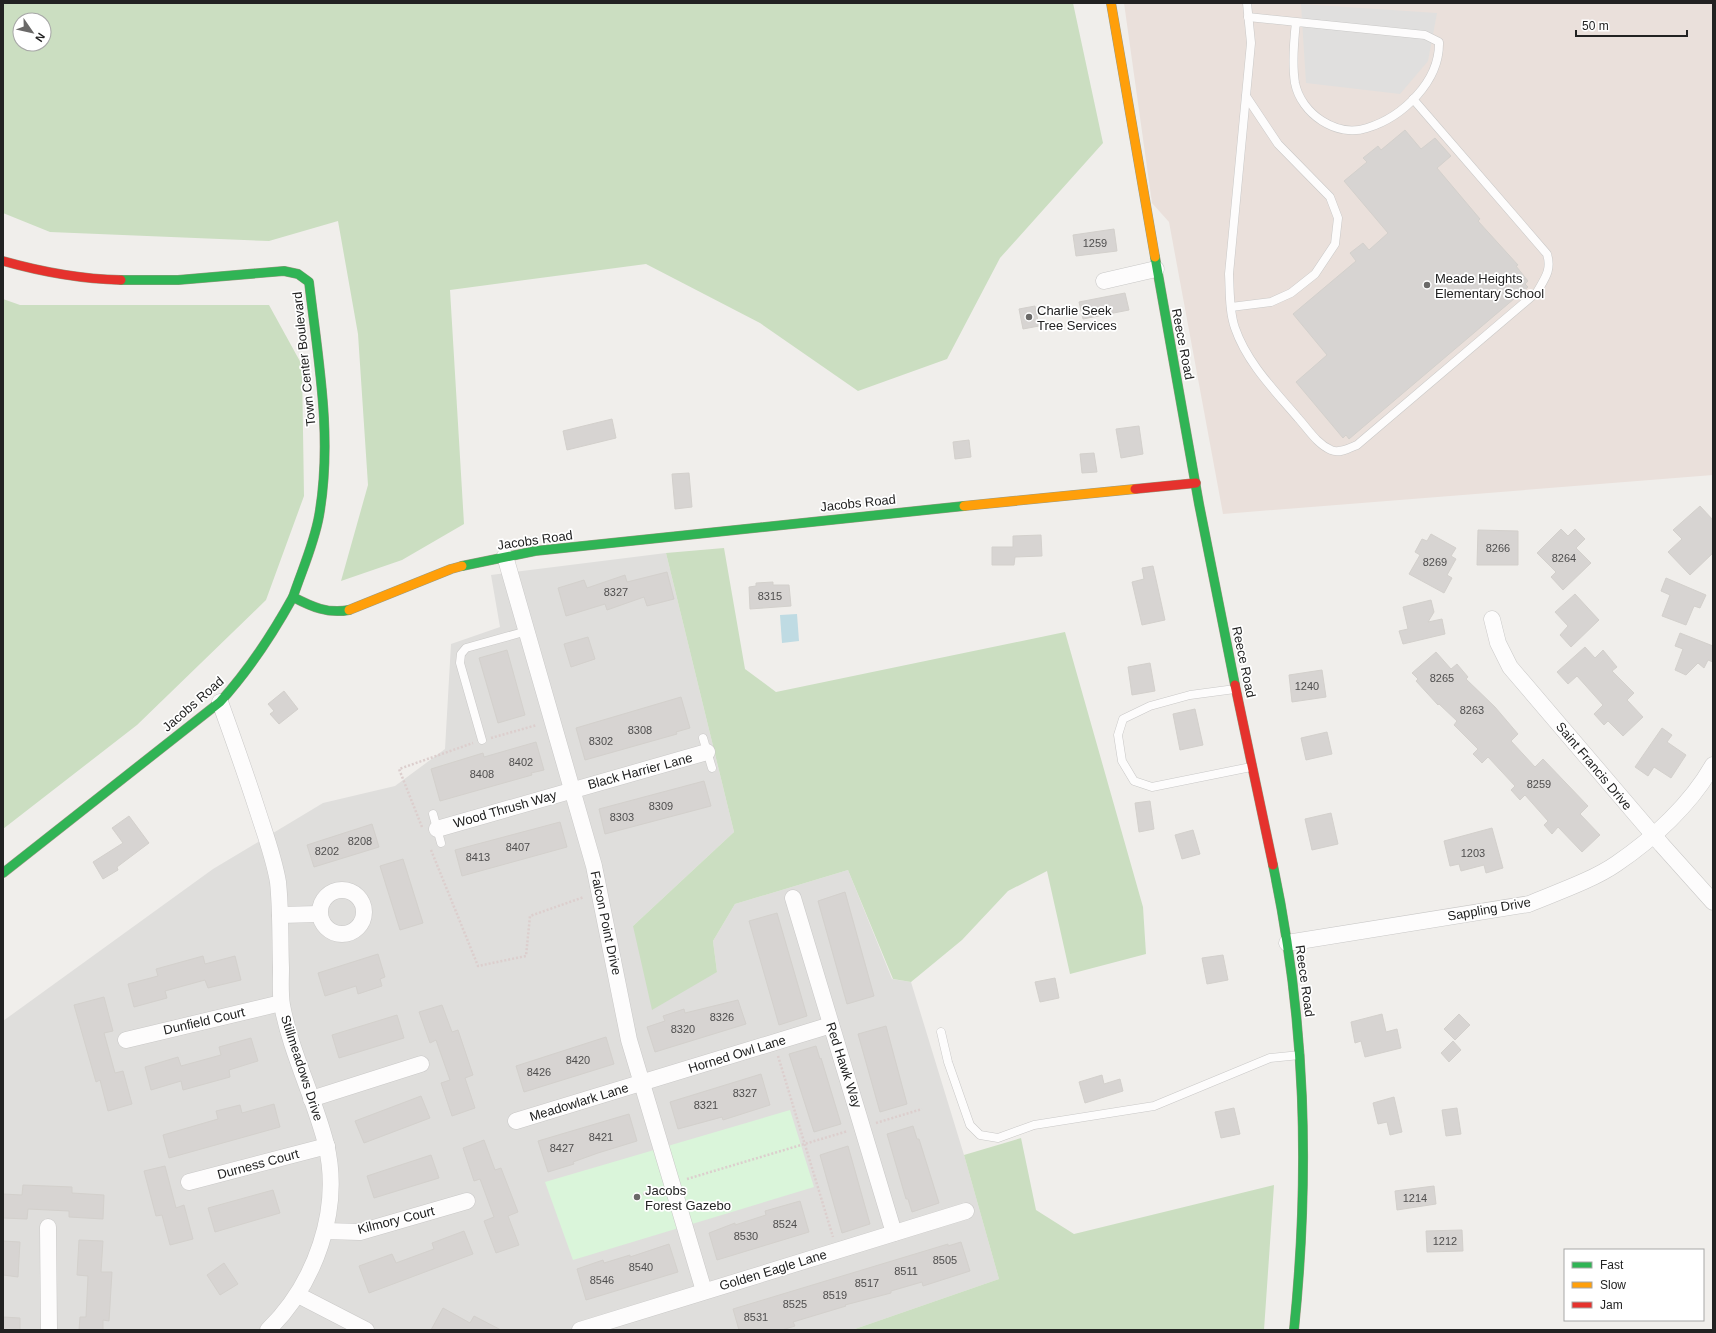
<svg xmlns="http://www.w3.org/2000/svg" width="1716" height="1333" viewBox="0 0 1716 1333" font-family="Helvetica,sans-serif">
<rect width="100%" height="100%" fill="#f0eeeb"/>
<path fill="#dfdedc" d="M 666,553 L 734,832 L 633,926 L 717,972 L 713,941 L 735,904 L 848,870 L 892,979 L 911,982 L 964,1155 L 999,1279 L 852,1330 L 3,1330 L 3,1021 L 213,869 L 323,803 L 395,786 L 445,749 L 451,644 L 500,627 L 491,575 Z"/>
<path fill="#eae0db" d="M 1124,3 L 1713,3 L 1713,475 L 1223,514 L 1169,222 L 1152,203 Z"/>
<g fill="#cbdec1" fill-rule="evenodd">
<path d="M 3,3 L 1073,3 L 1103,143 L 1000,258 L 947,359 L 858,391 L 760,323 L 646,264 L 450,290 L 464,524 L 402,560 L 341,581 L 368,485 L 358,334 L 338,221 L 269,241 L 50,232 L 3,213 ZM 20,20 L 44,20 L 44,44 L 20,44 Z"/>
<path d="M 3,299 L 20,305 L 269,305 L 302,365 L 304,496 L 266,600 L 137,725 L 3,829 Z"/>
<path d="M 724,548 L 745,669 L 776,692 L 1065,632 L 1143,907 L 1146,954 L 1070,974 L 1047,871 L 1008,891 L 962,940 L 911,982 L 893,979 L 848,870 L 735,904 L 713,941 L 717,972 L 652,1010 L 633,926 L 734,832 L 666,553 Z"/>
<path d="M 1021,1138 L 1036,1210 L 1074,1234 L 1274,1185 L 1264,1330 L 852,1330 L 999,1279 L 964,1155 Z"/>
</g>
<path fill="#daf5da" d="M 790,1110 L 814,1187 L 573,1260 L 545,1182 Z"/>
<path fill="#e0dfde" d="M 1301,4 L 1437,13 L 1428,61 L 1400,94 L 1306,83 Z"/>
<path fill="#bfdbe3" d="M 797,614 L 799,641 L 782,643 L 780,615 Z"/>
<g fill="#d7d4d2" stroke="#d3d0cc">
<path d="M 1405,130 L 1421,149 L 1435,138 L 1451,156 L 1437,168 L 1480,219 L 1478,221 L 1518,265 L 1516,266 L 1528,281 L 1525,284 L 1528,287 L 1349,439 L 1346,435 L 1343,438 L 1296,382 L 1327,355 L 1293,314 L 1356,261 L 1350,253 L 1363,243 L 1369,250 L 1388,233 L 1344,181 L 1367,162 L 1363,158 L 1378,146 L 1381,150 Z"/>
<path d="M 1114,229 L 1117,251 L 1076,256 L 1073,235 Z"/>
<path d="M 1125,293 L 1129,310 L 1083,319 L 1079,302 Z"/>
<path d="M 1035,306 L 1039,326 L 1023,329 L 1019,309 Z"/>
<path d="M 612,419 L 616,438 L 567,450 L 563,431 Z"/>
<path d="M 1139,426 L 1143,454 L 1121,458 L 1116,429 Z"/>
<path d="M 969,440 L 971,457 L 955,459 L 953,442 Z"/>
<path d="M 1094,453 L 1097,472 L 1082,473 L 1080,454 Z"/>
<path d="M 689,473 L 692,507 L 675,509 L 672,474 Z"/>
<path d="M 1700,506 L 1713,520 L 1713,553 L 1690,575 L 1668,552 L 1682,539 L 1673,530 Z"/>
<path d="M 1561,529 L 1568,536 L 1575,529 L 1585,539 L 1576,548 L 1591,563 L 1563,590 L 1551,577 L 1556,572 L 1537,553 Z"/>
<path d="M 1478,530 L 1518,531 L 1518,565 L 1477,565 Z"/>
<path d="M 1431,534 L 1456,548 L 1451,556 L 1456,559 L 1447,575 L 1452,578 L 1444,593 L 1409,574 L 1420,555 L 1415,552 L 1422,539 L 1427,541 Z"/>
<path d="M 1041,535 L 1042,556 L 1015,557 L 1014,565 L 992,565 L 992,547 L 1013,547 L 1013,536 Z"/>
<path d="M 1153,566 L 1165,620 L 1142,625 L 1132,582 L 1144,579 L 1142,568 Z"/>
<path d="M 667,572 L 674,599 L 647,606 L 644,597 L 607,610 L 605,604 L 566,616 L 558,588 L 584,580 L 587,588 L 625,575 L 627,582 Z"/>
<path d="M 1666,578 L 1706,595 L 1700,608 L 1694,606 L 1686,625 L 1662,616 L 1670,595 L 1661,591 Z"/>
<path d="M 773,582 L 773,585 L 789,585 L 791,606 L 750,609 L 749,587 L 756,586 L 756,583 Z"/>
<path d="M 1575,594 L 1599,620 L 1571,647 L 1560,635 L 1568,626 L 1555,612 Z"/>
<path d="M 1431,600 L 1434,612 L 1428,622 L 1442,619 L 1445,634 L 1403,644 L 1399,631 L 1408,629 L 1403,607 Z"/>
<path d="M 1680,633 L 1713,646 L 1713,662 L 1708,660 L 1704,668 L 1698,663 L 1686,675 L 1675,670 L 1683,649 L 1675,646 Z"/>
<path d="M 588,637 L 595,659 L 571,667 L 564,644 Z"/>
<path d="M 1585,647 L 1595,658 L 1603,650 L 1617,667 L 1612,671 L 1634,693 L 1627,700 L 1643,717 L 1623,736 L 1608,721 L 1604,725 L 1594,714 L 1603,705 L 1577,676 L 1568,684 L 1557,672 Z"/>
<path d="M 507,650 L 525,715 L 498,723 L 479,658 Z"/>
<path d="M 1436,652 L 1451,669 L 1457,664 L 1468,677 L 1466,679 L 1495,707 L 1518,734 L 1511,741 L 1535,767 L 1543,759 L 1588,806 L 1580,814 L 1600,835 L 1582,852 L 1558,827 L 1552,834 L 1544,825 L 1548,821 L 1525,795 L 1520,800 L 1511,790 L 1515,786 L 1488,757 L 1482,763 L 1473,754 L 1478,749 L 1454,725 L 1457,721 L 1439,704 L 1438,705 L 1416,681 L 1418,679 L 1412,673 Z"/>
<path d="M 1150,663 L 1155,691 L 1132,695 L 1128,667 Z"/>
<path d="M 1322,670 L 1326,697 L 1292,702 L 1289,675 Z"/>
<path d="M 284,691 L 298,709 L 279,724 L 270,714 L 274,711 L 268,704 Z"/>
<path d="M 681,697 L 690,728 L 676,732 L 677,734 L 585,760 L 576,728 Z"/>
<path d="M 1195,709 L 1203,745 L 1180,750 L 1173,714 Z"/>
<path d="M 1662,728 L 1672,735 L 1667,742 L 1686,755 L 1671,778 L 1654,767 L 1648,776 L 1635,767 Z"/>
<path d="M 1327,732 L 1332,754 L 1306,760 L 1301,738 Z"/>
<path d="M 536,742 L 544,770 L 531,773 L 532,775 L 440,801 L 431,769 L 483,753 L 484,757 Z"/>
<path d="M 704,781 L 711,806 L 605,834 L 599,809 Z"/>
<path d="M 1150,801 L 1154,829 L 1139,832 L 1135,803 Z"/>
<path d="M 1331,813 L 1338,844 L 1312,850 L 1305,819 Z"/>
<path d="M 129,816 L 149,843 L 117,867 L 118,870 L 103,879 L 93,862 L 123,843 L 112,828 Z"/>
<path d="M 560,822 L 567,847 L 462,876 L 455,850 Z"/>
<path d="M 372,824 L 379,847 L 314,867 L 307,845 Z"/>
<path d="M 1492,828 L 1503,868 L 1486,873 L 1484,865 L 1461,871 L 1459,864 L 1450,866 L 1444,841 Z"/>
<path d="M 1193,830 L 1200,854 L 1182,859 L 1175,835 Z"/>
<path d="M 403,859 L 423,923 L 400,930 L 380,866 Z"/>
<path d="M 845,892 L 874,996 L 847,1004 L 818,901 Z"/>
<path d="M 777,913 L 807,1016 L 779,1025 L 749,921 Z"/>
<path d="M 378,954 L 385,977 L 380,979 L 382,986 L 358,994 L 356,986 L 325,996 L 318,973 Z"/>
<path d="M 1223,955 L 1228,980 L 1207,984 L 1202,958 Z"/>
<path d="M 203,956 L 205,964 L 235,956 L 241,980 L 208,988 L 205,980 L 165,991 L 167,998 L 134,1007 L 128,984 L 158,976 L 156,969 Z"/>
<path d="M 1055,978 L 1059,998 L 1040,1002 L 1035,982 Z"/>
<path d="M 104,997 L 113,1031 L 104,1033 L 115,1073 L 123,1071 L 132,1104 L 108,1111 L 100,1080 L 96,1082 L 74,1005 Z"/>
<path d="M 738,1000 L 746,1024 L 655,1052 L 647,1027 L 665,1021 L 663,1016 L 684,1009 L 685,1013 Z"/>
<path d="M 442,1005 L 452,1032 L 458,1030 L 473,1075 L 465,1078 L 475,1108 L 452,1116 L 441,1083 L 450,1080 L 436,1040 L 430,1043 L 419,1012 Z"/>
<path d="M 1382,1014 L 1386,1032 L 1397,1029 L 1401,1048 L 1365,1057 L 1361,1041 L 1355,1043 L 1351,1022 Z"/>
<path d="M 1459,1014 L 1470,1025 L 1455,1040 L 1444,1029 Z"/>
<path d="M 397,1015 L 404,1038 L 339,1058 L 332,1035 Z"/>
<path d="M 886,1026 L 907,1104 L 880,1112 L 858,1034 Z"/>
<path d="M 606,1037 L 614,1064 L 524,1092 L 516,1066 Z"/>
<path d="M 251,1038 L 258,1061 L 229,1070 L 230,1077 L 183,1090 L 181,1081 L 151,1090 L 145,1067 L 178,1057 L 181,1066 L 221,1055 L 219,1047 Z"/>
<path d="M 1453,1041 L 1461,1050 L 1449,1062 L 1441,1053 Z"/>
<path d="M 816,1046 L 820,1059 L 821,1058 L 841,1124 L 814,1132 L 789,1054 Z"/>
<path d="M 761,1074 L 770,1105 L 723,1120 L 722,1117 L 678,1129 L 670,1102 Z"/>
<path d="M 1102,1075 L 1104,1084 L 1120,1079 L 1123,1091 L 1085,1103 L 1079,1082 Z"/>
<path d="M 421,1096 L 430,1118 L 364,1143 L 355,1121 Z"/>
<path d="M 1394,1097 L 1402,1132 L 1390,1135 L 1387,1122 L 1378,1124 L 1373,1103 Z"/>
<path d="M 274,1104 L 280,1127 L 169,1158 L 163,1135 L 218,1119 L 216,1111 L 240,1105 L 242,1113 Z"/>
<path d="M 1234,1108 L 1240,1134 L 1221,1138 L 1215,1112 Z"/>
<path d="M 1457,1108 L 1461,1134 L 1446,1136 L 1442,1110 Z"/>
<path d="M 629,1114 L 637,1141 L 598,1153 L 573,1162 L 574,1164 L 548,1172 L 538,1141 Z"/>
<path d="M 913,1126 L 917,1139 L 919,1139 L 939,1203 L 912,1212 L 908,1199 L 906,1199 L 887,1134 Z"/>
<path d="M 484,1140 L 495,1170 L 501,1168 L 518,1212 L 508,1216 L 519,1245 L 496,1253 L 484,1221 L 494,1217 L 480,1179 L 474,1181 L 463,1148 Z"/>
<path d="M 848,1146 L 870,1224 L 842,1233 L 820,1155 Z"/>
<path d="M 431,1155 L 439,1178 L 374,1198 L 367,1176 Z"/>
<path d="M 165,1166 L 176,1208 L 184,1205 L 193,1239 L 170,1245 L 162,1215 L 156,1216 L 144,1171 Z"/>
<path d="M 23,1185 L 72,1187 L 72,1193 L 104,1195 L 103,1219 L 69,1217 L 69,1211 L 28,1209 L 27,1219 L 3,1218 L 3,1194 L 22,1195 Z"/>
<path d="M 1434,1186 L 1436,1204 L 1397,1210 L 1395,1191 Z"/>
<path d="M 273,1190 L 280,1213 L 215,1232 L 208,1208 Z"/>
<path d="M 800,1201 L 809,1232 L 717,1260 L 709,1233 L 735,1223 L 735,1225 L 766,1215 L 765,1211 Z"/>
<path d="M 1462,1230 L 1463,1251 L 1427,1252 L 1426,1231 Z"/>
<path d="M 464,1231 L 473,1254 L 369,1293 L 359,1266 L 392,1254 L 396,1263 L 434,1249 L 432,1243 Z"/>
<path d="M 79,1240 L 103,1241 L 101,1272 L 112,1272 L 109,1321 L 103,1320 L 103,1330 L 79,1330 L 80,1317 L 86,1317 L 88,1276 L 77,1275 Z"/>
<path d="M 3,1241 L 20,1242 L 18,1277 L 3,1275 Z"/>
<path d="M 961,1242 L 970,1271 L 923,1286 L 922,1282 L 891,1291 L 891,1293 L 845,1305 L 846,1306 L 793,1322 L 795,1326 L 782,1330 L 739,1330 L 733,1309 L 948,1244 L 948,1246 Z"/>
<path d="M 669,1244 L 678,1272 L 586,1300 L 577,1269 L 603,1260 L 604,1263 L 630,1255 L 630,1257 Z"/>
<path d="M 224,1263 L 238,1284 L 220,1295 L 207,1275 Z"/>
<path d="M 443,1308 L 470,1323 L 474,1316 L 501,1330 L 431,1330 Z"/>
<path d="M 3,1317 L 20,1318 L 20,1330 L 3,1330 Z"/>
</g>
<g fill="none" stroke-linecap="round" stroke-linejoin="round">
<defs>
<g id="lane">
<path d="M 1247,3 L 1251,43 L 1229,274 C 1230,291 1229,311 1235,328 C 1247,363 1275,391 1298,418 C 1308,429 1317,444 1331,450 C 1339,454 1350,448 1357,445 L 1537,292 C 1545,278 1552,270 1547,254 L 1413,99"/>
<path d="M 1248,17 L 1425,35 L 1439,42 C 1440,81 1403,117 1367,128 C 1337,138 1301,114 1295,83 C 1292,65 1294,40 1296,22"/>
<path d="M 1231,307 L 1271,302 L 1291,293 L 1315,274 L 1335,244 L 1338,218 L 1330,197 L 1278,144 L 1246,96"/>
<path d="M 1235,689 L 1190,695 L 1150,706 L 1123,719 L 1118,735 L 1122,761 L 1134,781 L 1152,787 L 1251,767"/>
<path d="M 703,738 L 712,768"/>
<path d="M 482,740 L 460,663 L 461,654 L 466,648 L 527,631"/>
<path d="M 433,814 L 441,843"/>
<path d="M 941,1032 L 948,1062 L 970,1125 L 980,1135 L 998,1138 L 1034,1125 L 1154,1106 L 1270,1058 L 1300,1055"/>
</g>
<g id="street">
<path d="M 1104,281 L 1156,269"/>
<path d="M 505,556 L 594,866 L 629,1040 L 704,1291"/>
<path d="M 1492,619 L 1498,643 L 1510,667 L 1662,845 L 1713,902"/>
<path d="M 220,702 C 233,738 246,775 258,812 C 265,834 274,858 278,882 C 281,910 280,940 281,968 C 281,980 280,993 282,1005 C 291,1053 314,1097 326,1144 C 342,1210 315,1284 268,1330"/>
<path d="M 437,829 L 707,752"/>
<circle cx="342" cy="912" r="22"/>
<path d="M 793,898 L 894,1233"/>
<path d="M 280,915 L 319,914"/>
<path d="M 1287,943 L 1529,904 C 1555,893 1593,880 1616,864 C 1653,839 1691,804 1713,765"/>
<path d="M 126,1040 L 281,1003"/>
<path d="M 311,1099 L 421,1064"/>
<path d="M 516,1121 L 831,1025"/>
<path d="M 189,1182 L 327,1146"/>
<path d="M 48,1227 L 49,1330"/>
<path d="M 325,1231 L 360,1232 L 467,1201"/>
<path d="M 298,1295 L 366,1330"/>
<path d="M 580,1330 L 966,1211"/>
</g>
<g id="fast">
<path d="M 1155,257 L 1199,504 L 1235,685"/>
<path d="M 121,280 L 178,280 L 284,271 L 298,274 L 309,282 C 318,359 333,438 319,516 C 314,544 302,570 293,597"/>
<path d="M 462,566 L 535,551 L 964,506"/>
<path d="M 1273,865 C 1306,1021 1310,1172 1294,1330"/>
<path d="M 3,873 L 220,702 C 249,670 272,635 293,597 C 312,607 328,614 349,610"/>
</g>
<g id="slow">
<path d="M 1111,3 L 1155,257"/>
<path d="M 964,506 L 1135,489"/>
<path d="M 349,610 L 451,569 L 462,566"/>
</g>
<g id="jam">
<path d="M 3,261 C 42,272 80,279 121,280"/>
<path d="M 1135,489 L 1196,483"/>
<path d="M 1235,685 L 1273,865"/>
</g>
</defs>
<use href="#lane" stroke="#c9c8c7" stroke-width="9"/>
<use href="#street" stroke="#c9c8c7" stroke-width="17"/>
<use href="#fast" stroke="#999a82" stroke-width="10"/>
<use href="#slow" stroke="#999a82" stroke-width="10"/>
<use href="#jam" stroke="#999a82" stroke-width="10"/>
<g stroke="#dccecd" stroke-width="2.5" stroke-dasharray="2 2" stroke-linecap="butt">
<path d="M 491,738 L 537,725"/>
<path d="M 422,827 L 399,769 L 473,743"/>
<path d="M 431,850 L 478,966 L 526,956 L 530,916 L 584,897"/>
<path d="M 778,1056 L 833,1237"/>
<path d="M 876,1123 L 922,1109"/>
<path d="M 687,1179 L 848,1131"/>
<path d="M 643,1194 L 658,1190"/>
</g>
<use href="#lane" stroke="#fdfcfc" stroke-width="8"/>
<use href="#street" stroke="#fdfcfc" stroke-width="16"/>
<use href="#fast" stroke="#30b455" stroke-width="9"/>
<use href="#slow" stroke="#ff9f0a" stroke-width="9"/>
<use href="#jam" stroke="#e5322d" stroke-width="9"/>
</g>
<g fill="#6a6968" stroke="#fff" stroke-width="1.5">
<circle cx="1427" cy="285" r="4"/>
<circle cx="1029" cy="317" r="4"/>
<circle cx="637" cy="1197" r="4"/>
</g>
<g text-anchor="middle" dominant-baseline="central" stroke-width="3.5" stroke-linejoin="round" paint-order="stroke">
<g font-size="11" fill="#4f4e4e">
<text x="1095" y="243">1259</text>
<text x="1498" y="548">8266</text>
<text x="1564" y="558">8264</text>
<text x="1435" y="562">8269</text>
<text x="616" y="592">8327</text>
<text x="770" y="596">8315</text>
<text x="1442" y="678">8265</text>
<text x="1307" y="686">1240</text>
<text x="1472" y="710">8263</text>
<text x="640" y="730">8308</text>
<text x="601" y="741">8302</text>
<text x="521" y="762">8402</text>
<text x="482" y="774">8408</text>
<text x="1539" y="784">8259</text>
<text x="661" y="806">8309</text>
<text x="622" y="817">8303</text>
<text x="360" y="841">8208</text>
<text x="518" y="847">8407</text>
<text x="327" y="851">8202</text>
<text x="1473" y="853">1203</text>
<text x="478" y="857">8413</text>
<text x="722" y="1017">8326</text>
<text x="683" y="1029">8320</text>
<text x="578" y="1060">8420</text>
<text x="539" y="1072">8426</text>
<text x="745" y="1093">8327</text>
<text x="706" y="1105">8321</text>
<text x="601" y="1137">8421</text>
<text x="562" y="1148">8427</text>
<text x="1415" y="1198">1214</text>
<text x="785" y="1224">8524</text>
<text x="746" y="1236">8530</text>
<text x="1445" y="1241">1212</text>
<text x="945" y="1260">8505</text>
<text x="641" y="1267">8540</text>
<text x="906" y="1271">8511</text>
<text x="602" y="1280">8546</text>
<text x="867" y="1283">8517</text>
<text x="835" y="1295">8519</text>
<text x="795" y="1304">8525</text>
<text x="756" y="1317">8531</text>
</g>
<g font-size="13" fill="#222" stroke="#fff" text-anchor="start">
<text x="1435" y="278">Meade Heights<tspan x="1435" dy="15">Elementary School</tspan></text>
<text x="1037" y="310">Charlie Seek<tspan x="1037" dy="15">Tree Services</tspan></text>
<text x="645" y="1190">Jacobs<tspan x="645" dy="15">Forest Gazebo</tspan></text>
</g>
<g font-size="13" fill="#222" stroke="#fff">
<text transform="translate(1183 344) rotate(79)">Reece Road</text>
<text transform="translate(304 359) rotate(-96)">Town Center Boulevard</text>
<text transform="translate(858 503) rotate(-6)">Jacobs Road</text>
<text transform="translate(535 540) rotate(-8)">Jacobs Road</text>
<text transform="translate(1244 662) rotate(78)">Reece Road</text>
<text transform="translate(193 704) rotate(-41)">Jacobs Road</text>
<text transform="translate(1594 766) rotate(50)">Saint Francis Drive</text>
<text transform="translate(640 771) rotate(-15)">Black Harrier Lane</text>
<text transform="translate(505 809) rotate(-16)">Wood Thrush Way</text>
<text transform="translate(1489 909) rotate(-10)">Sappling Drive</text>
<text transform="translate(606 923) rotate(78)">Falcon Point Drive</text>
<text transform="translate(1305 981) rotate(82)">Reece Road</text>
<text transform="translate(204 1021) rotate(-13)">Dunfield Court</text>
<text transform="translate(737 1054) rotate(-17)">Horned Owl Lane</text>
<text transform="translate(844 1065) rotate(72)">Red Hawk Way</text>
<text transform="translate(302 1068) rotate(72)">Stillmeadows Drive</text>
<text transform="translate(579 1102) rotate(-17)">Meadowlark Lane</text>
<text transform="translate(258 1164) rotate(-15)">Durness Court</text>
<text transform="translate(396 1220) rotate(-14)">Kilmory Court</text>
<text transform="translate(773 1270) rotate(-17)">Golden Eagle Lane</text>
</g>
</g>
<rect width="1716" height="1333" fill="none" stroke="#222222" stroke-width="8"/>
<rect x="1564" y="1249" width="140" height="72" fill="#ffffff" stroke="#a7a7a7"/>
<rect x="1572" y="1262" width="20" height="6" fill="#30b455" stroke="#a7a7a7"/>
<text x="1600" y="1269" font-size="12" fill="#222222">Fast</text>
<rect x="1572" y="1282" width="20" height="6" fill="#ff9f0a" stroke="#a7a7a7"/>
<text x="1600" y="1289" font-size="12" fill="#222222">Slow</text>
<rect x="1572" y="1302" width="20" height="6" fill="#e5322d" stroke="#a7a7a7"/>
<text x="1600" y="1309" font-size="12" fill="#222222">Jam</text>
<g transform="translate(32 32) rotate(124)"><circle r="19" fill="#ffffff" stroke="#a7a7a7"/>
<path d="M0-3L7 15L0 10L-7 15Z" fill="#6a6968"/>
<text y="-6" font-size="11" font-weight="bold" text-anchor="middle" fill="#222222">N</text>
</g>
<path d="M1576 30v6h111v-6" fill="none" stroke="#222222" stroke-width="2"/>
<text x="1582" y="30" font-size="12" fill="#222222" stroke="#ffffff" stroke-width="3" paint-order="stroke">50 m</text>
</svg>
